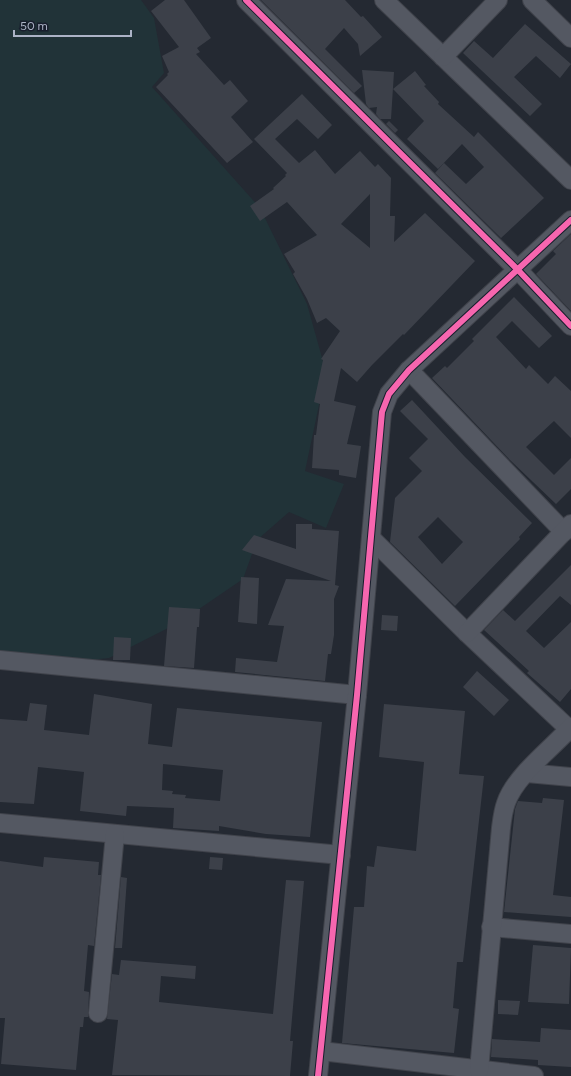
<svg xmlns="http://www.w3.org/2000/svg" width="571" height="1076" viewBox="0 0 571 1076" font-family="Figtree,sans-serif">
<rect width="100%" height="100%" fill="#242932"/>
<path fill="#213338" d="M 0,0 L 141,0 L 154,18 L 164,73 L 152,87 L 260,208 L 307,304 L 326,372 L 305,471 L 344,484 L 326,528 L 289,512 L 257,540 L 243,579 L 180,622 L 109,658 L 2,669 L 0,668 Z"/>
<g fill="#3c4049" fill-rule="evenodd">
<path d="M 165,0 L 184,0 L 211,38 L 197,48 L 200,52 L 196,54 L 224,85 L 230,80 L 248,101 L 231,117 L 253,142 L 227,163 L 156,87 L 168,75 L 167,74 L 169,72 L 162,56 L 179,47 L 151,11 Z"/>
<path d="M 261,0 L 345,0 L 361,17 L 363,16 L 382,37 L 360,56 L 358,44 L 344,28 L 325,49 L 362,86 L 354,93 Z"/>
<path d="M 525,24 L 571,64 L 560,78 L 536,56 L 514,77 L 542,104 L 530,116 L 463,53 L 474,41 L 493,58 Z"/>
<path d="M 362,70 L 394,72 L 391,119 L 380,119 L 376,114 L 377,107 L 369,108 L 366,104 Z"/>
<path d="M 415,71 L 426,85 L 424,86 L 439,102 L 438,104 L 474,137 L 478,132 L 544,198 L 501,238 L 435,173 L 444,163 L 466,184 L 484,167 L 462,144 L 438,169 L 407,139 L 424,121 L 393,89 Z"/>
<path d="M 302,94 L 332,125 L 318,139 L 297,119 L 275,139 L 299,163 L 315,150 L 335,174 L 360,151 L 375,167 L 378,164 L 391,178 L 390,216 L 395,216 L 394,242 L 425,213 L 475,261 L 404,335 L 403,334 L 372,365 L 357,382 L 341,368 L 334,401 L 356,406 L 347,444 L 361,446 L 356,478 L 339,475 L 339,470 L 312,468 L 314,435 L 316,435 L 320,404 L 314,402 L 323,360 L 321,359 L 340,331 L 326,318 L 317,323 L 307,299 L 293,274 L 295,272 L 284,254 L 317,235 L 287,202 L 260,221 L 250,206 L 274,189 L 273,188 L 286,176 L 285,175 L 287,173 L 254,139 ZM 370,194 L 370,248 L 341,224 Z"/>
<path d="M 389,121 L 398,130 L 395,133 L 386,124 Z"/>
<path d="M 571,234 L 571,311 L 536,274 L 556,254 L 553,251 Z"/>
<path d="M 514,297 L 552,336 L 539,348 L 512,321 L 496,337 L 526,369 L 529,365 L 548,384 L 555,376 L 571,391 L 571,438 L 554,421 L 526,447 L 554,475 L 571,458 L 571,489 L 556,504 L 510,460 L 432,378 L 445,366 L 447,368 L 474,341 L 472,339 Z"/>
<path d="M 412,400 L 465,457 L 532,523 L 519,537 L 520,539 L 455,606 L 390,542 L 395,498 L 422,471 L 409,458 L 428,439 L 400,411 ZM 438,517 L 463,542 L 442,564 L 418,537 Z"/>
<path d="M 296,524 L 312,524 L 312,529 L 339,531 L 335,585 L 339,586 L 334,599 L 334,635 L 331,654 L 328,654 L 325,681 L 235,672 L 236,658 L 277,662 L 284,626 L 268,625 L 286,579 L 331,581 L 242,550 L 254,535 L 296,549 Z"/>
<path d="M 571,565 L 571,605 L 560,596 L 526,631 L 544,648 L 571,622 L 571,689 L 560,702 L 527,673 L 529,671 L 484,630 L 503,610 L 515,621 Z"/>
<path d="M 241,577 L 259,578 L 257,624 L 238,622 Z"/>
<path d="M 169,607 L 200,609 L 199,627 L 197,627 L 194,668 L 164,666 Z"/>
<path d="M 382,615 L 398,616 L 397,631 L 381,630 Z"/>
<path d="M 114,637 L 131,638 L 130,660 L 113,660 Z"/>
<path d="M 477,671 L 509,700 L 494,716 L 463,687 Z"/>
<path d="M 94,694 L 152,704 L 148,744 L 172,747 L 177,708 L 322,722 L 310,837 L 266,834 L 219,826 L 219,831 L 173,828 L 174,808 L 127,806 L 126,816 L 80,811 L 84,772 L 38,767 L 34,804 L 0,802 L 0,719 L 27,721 L 30,703 L 47,705 L 44,730 L 89,735 ZM 163,764 L 223,770 L 220,801 L 185,798 L 186,795 L 172,794 L 173,791 L 162,790 Z"/>
<path d="M 384,704 L 465,711 L 459,774 L 484,776 L 463,962 L 457,962 L 453,1008 L 459,1009 L 454,1053 L 342,1043 L 354,907 L 364,907 L 367,866 L 374,867 L 377,846 L 416,851 L 424,762 L 379,757 Z"/>
<path d="M 543,798 L 564,800 L 553,895 L 571,897 L 571,917 L 504,912 L 515,809 L 518,801 L 542,803 Z"/>
<path d="M 44,857 L 99,862 L 98,875 L 101,875 L 94,946 L 88,945 L 84,991 L 89,992 L 88,1017 L 84,1017 L 83,1027 L 80,1027 L 76,1070 L 1,1064 L 5,1018 L 0,1018 L 0,861 L 43,867 Z"/>
<path d="M 210,857 L 223,858 L 222,870 L 209,869 Z"/>
<path d="M 121,877 L 127,878 L 122,948 L 115,948 Z"/>
<path d="M 286,880 L 304,881 L 290,1041 L 293,1041 L 290,1076 L 112,1075 L 118,1020 L 107,1019 L 112,974 L 119,975 L 121,960 L 196,966 L 195,979 L 161,976 L 159,1002 L 273,1014 Z"/>
<path d="M 533,945 L 571,948 L 569,1004 L 528,1002 Z"/>
<path d="M 498,1000 L 520,1001 L 518,1015 L 498,1014 Z"/>
<path d="M 541,1028 L 571,1030 L 571,1067 L 538,1065 L 538,1060 L 491,1057 L 492,1039 L 540,1042 Z"/>
</g>
<g fill="none" stroke-linecap="round" stroke-linejoin="round">
<defs>
<g id="street">
<path d="M 246,0 L 518,270 L 571,326"/>
<path d="M 384,0 L 571,180"/>
<path d="M 532,0 L 571,38"/>
<path d="M 443,57 L 498,0"/>
<path d="M 409,370 L 564,532"/>
<path d="M 371,538 L 467,633 L 569,729"/>
<path d="M 467,633 L 571,524"/>
<path d="M 0,660 L 357,695"/>
<path d="M 527,773 L 571,777"/>
<path d="M 0,823 L 341,855"/>
<path d="M 491,927 L 571,934"/>
<path d="M 98,1013 L 115,834"/>
<path d="M 321,1051 L 534,1076"/>
<path d="M 479,1070 L 501,828 C 502,820 503,811 506,803 C 515,776 551,749 571,727"/>
<path d="M 318,1076 L 357,695 L 382,412 L 389,394 L 409,370 L 571,220"/>
</g>
</defs>
<use href="#street" stroke="#40434b" stroke-width="20"/>
<use href="#street" stroke="#545862" stroke-width="18"/>
<defs>
<g id="cycleway">
<path d="M 246,0 L 518,270 L 571,326"/>
<path d="M 318,1076 L 357,695 L 382,412 L 389,394 L 409,370 L 571,220"/>
</g>
</defs>
<use href="#cycleway" stroke="#181e2d" stroke-width="8"/>
<use href="#cycleway" stroke="#f766af" stroke-width="6"/>
</g>
<path d="M14 30v6h117v-6" fill="none" stroke="#acb3c6" stroke-width="2"/>
<text x="20" y="30" font-size="12" fill="#acb3c6" stroke="#181e2d" stroke-width="3" paint-order="stroke">50 m</text>
</svg>
